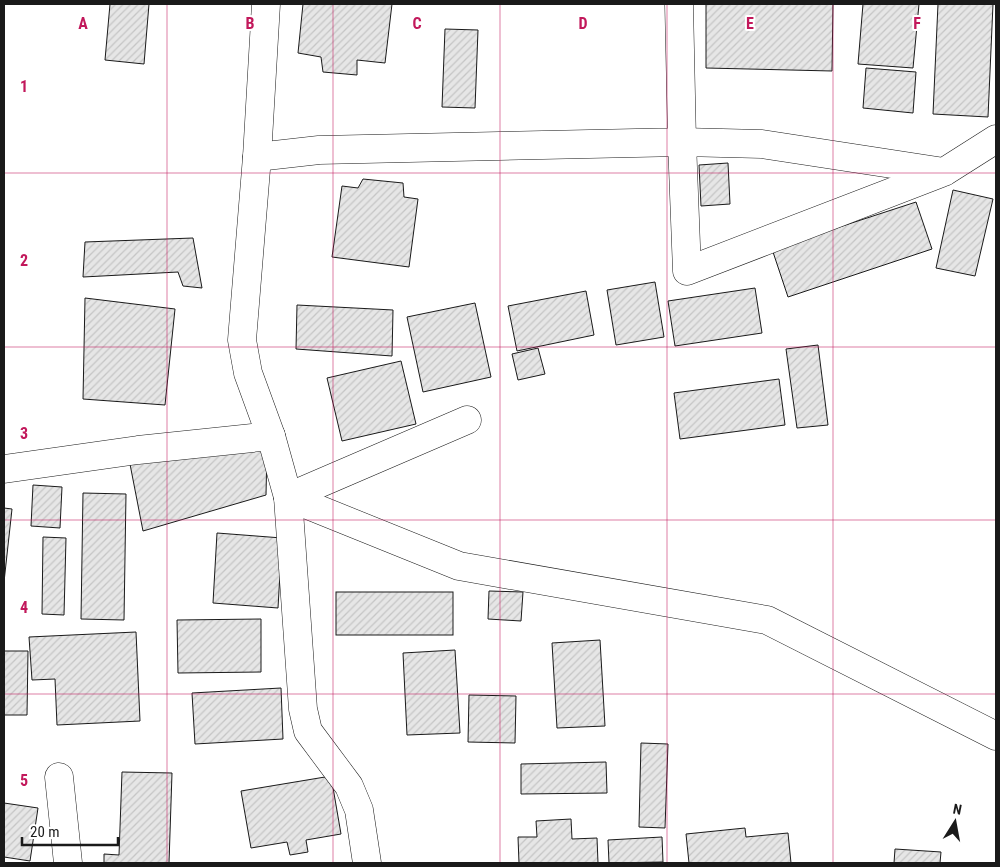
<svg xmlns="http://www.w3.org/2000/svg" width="1000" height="867" viewBox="0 0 1000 867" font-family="'Roboto Condensed',sans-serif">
<defs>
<pattern id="building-hatch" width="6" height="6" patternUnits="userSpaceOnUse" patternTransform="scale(1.25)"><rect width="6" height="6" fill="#e6e6e6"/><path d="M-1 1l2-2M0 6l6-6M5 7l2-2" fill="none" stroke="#c5c5c5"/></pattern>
</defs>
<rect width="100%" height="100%" fill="#fff"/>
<g fill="url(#building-hatch)" stroke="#1a1a1a">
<path d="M 110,4 L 149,4 L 144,64 L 105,60 Z"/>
<path d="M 303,4 L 392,4 L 385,63 L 357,60 L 357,75 L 323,72 L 321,57 L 298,53 Z"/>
<path d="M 706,4 L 833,4 L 832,71 L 706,68 Z"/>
<path d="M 863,4 L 919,4 L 913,68 L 858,64 Z"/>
<path d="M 938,4 L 993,4 L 988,117 L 933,114 Z"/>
<path d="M 445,29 L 478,30 L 475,108 L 442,107 Z"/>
<path d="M 866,68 L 916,72 L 913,113 L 863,108 Z"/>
<path d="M 728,163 L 730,204 L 701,206 L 699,165 Z"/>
<path d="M 363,179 L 403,183 L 404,197 L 418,199 L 409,267 L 332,257 L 342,186 L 358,188 Z"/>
<path d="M 953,190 L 993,199 L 975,276 L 936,268 Z"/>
<path d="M 916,202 L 932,249 L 788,297 L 772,249 Z"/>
<path d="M 193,238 L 202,288 L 183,286 L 178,272 L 83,277 L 85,242 Z"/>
<path d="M 655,282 L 664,337 L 616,345 L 607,290 Z"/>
<path d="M 755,288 L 762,333 L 675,346 L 668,301 Z"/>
<path d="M 586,291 L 594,335 L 517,351 L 508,306 Z"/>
<path d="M 85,298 L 175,309 L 165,405 L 83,399 Z"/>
<path d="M 475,303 L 491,377 L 423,392 L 407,317 Z"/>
<path d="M 297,305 L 393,310 L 392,356 L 296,349 Z"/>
<path d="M 818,345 L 828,425 L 797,428 L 786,349 Z"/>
<path d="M 538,348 L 545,374 L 518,380 L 512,354 Z"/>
<path d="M 401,361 L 416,424 L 342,441 L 327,378 Z"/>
<path d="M 779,379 L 785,425 L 680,439 L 674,393 Z"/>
<path d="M 267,449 L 266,495 L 143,531 L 129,459 Z"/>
<path d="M 33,485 L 62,487 L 60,528 L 31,526 Z"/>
<path d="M 83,493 L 126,494 L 124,620 L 81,619 Z"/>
<path d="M 4,508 L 12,509 L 4,582 Z"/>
<path d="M 217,533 L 282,538 L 278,608 L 213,603 Z"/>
<path d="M 43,537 L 66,538 L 64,615 L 42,614 Z"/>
<path d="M 489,591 L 523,592 L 521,621 L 488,619 Z"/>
<rect x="336" y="592" width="117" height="43"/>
<path d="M 261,619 L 261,672 L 178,673 L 177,620 Z"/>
<path d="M 136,632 L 140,721 L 57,725 L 55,679 L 32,680 L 29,637 Z"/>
<path d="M 600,640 L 605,726 L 557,728 L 552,643 Z"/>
<path d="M 455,650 L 460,733 L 407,735 L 403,653 Z"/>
<path d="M 4,651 L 28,651 L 27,715 L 4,715 Z"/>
<path d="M 281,688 L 283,739 L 195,744 L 192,693 Z"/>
<path d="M 469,695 L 516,696 L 515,743 L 468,742 Z"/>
<path d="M 641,743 L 668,744 L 665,828 L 639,827 Z"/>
<path d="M 606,762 L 607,793 L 521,794 L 521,764 Z"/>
<path d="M 122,772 L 172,773 L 169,863 L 104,863 L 104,854 L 119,855 Z"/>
<path d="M 331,776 L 341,834 L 306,840 L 308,852 L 290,855 L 287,842 L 251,848 L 241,791 Z"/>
<path d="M 4,803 L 38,808 L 30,861 L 4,857 Z"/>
<path d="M 571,819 L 572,839 L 597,838 L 598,863 L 519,863 L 518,837 L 537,837 L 536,821 Z"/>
<path d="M 745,828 L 746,837 L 788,833 L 791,863 L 689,863 L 686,834 Z"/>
<path d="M 662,837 L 663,862 L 609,863 L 608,840 Z"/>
<path d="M 895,849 L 941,852 L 940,863 L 894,863 Z"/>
</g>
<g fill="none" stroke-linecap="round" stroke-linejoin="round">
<defs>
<g id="minor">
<path d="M 257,157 L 266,4"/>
<path d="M 944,172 L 687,271 L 682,142 L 762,144 L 944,172 L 996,139"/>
<path d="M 271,436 L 248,373 L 242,340 L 257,157 L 319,150 L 682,142 L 679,4"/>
<path d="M 4,469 L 138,450 L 271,436 L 288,497 L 303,709 L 308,731 L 349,786 L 359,810 L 367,863"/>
<path d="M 288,497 L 459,566 L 767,620 L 996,736"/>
<path d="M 288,497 L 467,420"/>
<path d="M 59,777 L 68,863"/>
</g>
</defs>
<use href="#minor" stroke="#1a1a1a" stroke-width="29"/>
<use href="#minor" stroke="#fff" stroke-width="28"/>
</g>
<path fill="none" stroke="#c2185b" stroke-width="1" stroke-opacity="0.55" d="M 167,4 L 167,863M 333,4 L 333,863M 500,4 L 500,863M 667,4 L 667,863M 833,4 L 833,863M 4,173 L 996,173M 4,347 L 996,347M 4,520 L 996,520M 4,694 L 996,694"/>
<g font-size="16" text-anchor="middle" font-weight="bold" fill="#c2185b" stroke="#fff" stroke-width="4" stroke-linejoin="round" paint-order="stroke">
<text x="83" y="29">A</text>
<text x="250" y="29">B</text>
<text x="417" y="29">C</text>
<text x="583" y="29">D</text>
<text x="750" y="29">E</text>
<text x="917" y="29">F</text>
<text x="24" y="92">1</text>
<text x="24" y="266">2</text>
<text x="24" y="439">3</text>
<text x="24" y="613">4</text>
<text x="24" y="786">5</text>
</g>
<rect width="1000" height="867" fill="none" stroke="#1a1a1a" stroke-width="10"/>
<g transform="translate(955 822) rotate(11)" stroke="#ffffff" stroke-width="4" paint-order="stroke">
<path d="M0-4L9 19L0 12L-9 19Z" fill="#1a1a1a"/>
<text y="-8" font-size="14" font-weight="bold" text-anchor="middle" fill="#1a1a1a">N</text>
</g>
<path d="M22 837v8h96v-8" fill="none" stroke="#1a1a1a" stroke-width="2.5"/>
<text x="30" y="837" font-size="15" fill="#1a1a1a" stroke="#ffffff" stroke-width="4" paint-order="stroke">20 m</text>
</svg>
